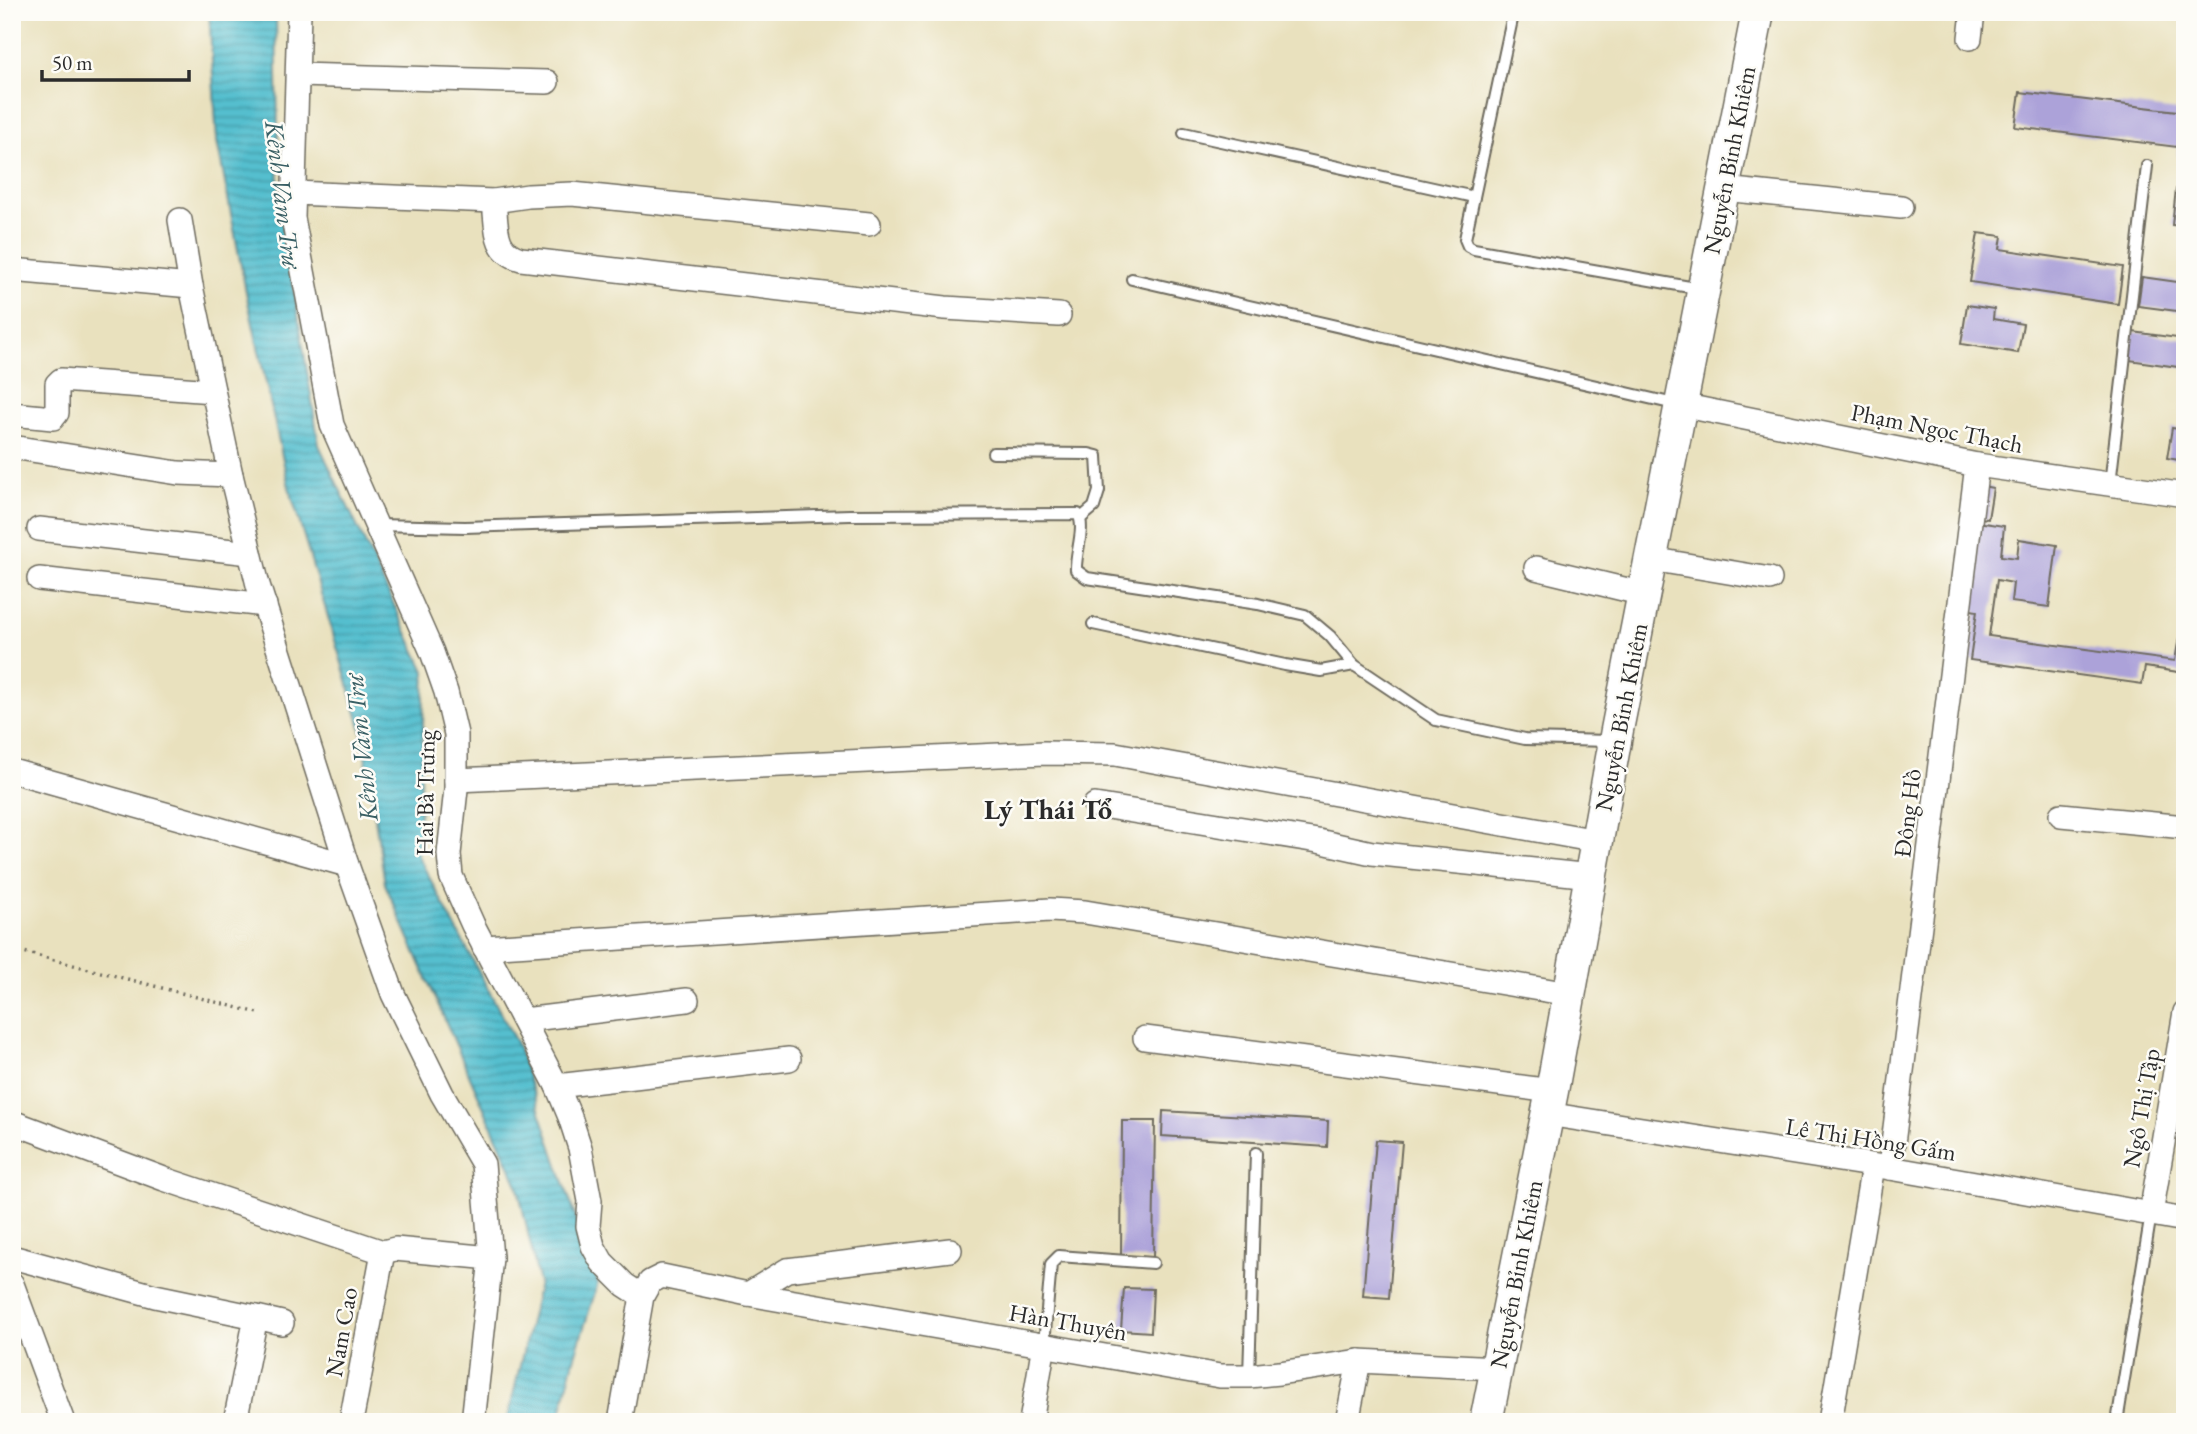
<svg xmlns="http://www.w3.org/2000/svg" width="2197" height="1434" viewBox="0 0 2197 1434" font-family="'EB Garamond',serif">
<defs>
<pattern id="water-rules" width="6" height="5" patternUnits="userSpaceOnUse" patternTransform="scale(1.75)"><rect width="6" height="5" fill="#54bfcf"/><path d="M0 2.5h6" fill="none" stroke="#469ba8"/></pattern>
</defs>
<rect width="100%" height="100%" fill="#fdfcf7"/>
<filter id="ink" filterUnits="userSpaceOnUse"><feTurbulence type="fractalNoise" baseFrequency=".0143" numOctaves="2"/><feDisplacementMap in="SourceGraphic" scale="14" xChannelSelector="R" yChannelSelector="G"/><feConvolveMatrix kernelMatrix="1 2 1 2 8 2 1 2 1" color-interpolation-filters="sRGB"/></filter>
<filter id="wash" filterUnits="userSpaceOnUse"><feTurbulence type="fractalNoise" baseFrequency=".00686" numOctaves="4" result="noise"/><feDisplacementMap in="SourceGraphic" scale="28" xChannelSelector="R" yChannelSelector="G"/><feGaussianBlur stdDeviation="1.57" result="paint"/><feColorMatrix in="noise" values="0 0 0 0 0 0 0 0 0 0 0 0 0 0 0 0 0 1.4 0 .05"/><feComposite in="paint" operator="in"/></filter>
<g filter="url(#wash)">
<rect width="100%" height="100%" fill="#e9e1be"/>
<path fill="url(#water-rules)" stroke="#40757d" stroke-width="2" d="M 209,12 L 276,12 L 279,197 L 319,445 L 425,671 L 418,856 L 517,1044 L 598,1283 L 574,1359 L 559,1422 L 507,1422 L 539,1283 L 517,1183 L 385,884 L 361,727 L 289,487 L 247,297 L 217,141 Z"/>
<g id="blocks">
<g fill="#aca2d9">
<path d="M 2020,92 L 2185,112 L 2185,156 L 2177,155 L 2178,147 L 2015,127 Z"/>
<path d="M 2176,189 L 2185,190 L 2185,226 L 2172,225 Z"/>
<path d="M 1978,233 L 2002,236 L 2000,249 L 2123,267 L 2118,304 L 1970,282 Z"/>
<path d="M 2142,277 L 2185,283 L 2185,312 L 2138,306 Z"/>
<path d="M 1967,305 L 1994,309 L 1993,319 L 2023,324 L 2018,353 L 1961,344 Z"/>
<path d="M 2133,332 L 2185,339 L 2185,368 L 2129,360 Z"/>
<path d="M 2172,428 L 2185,430 L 2185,461 L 2167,458 Z"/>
<path d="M 1977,485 L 1993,488 L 1988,519 L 1971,517 Z"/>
<path d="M 1977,522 L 2004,526 L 2001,556 L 2017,558 L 2019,539 L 2057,545 L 2049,607 L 2011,602 L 2013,583 L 1997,580 L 1989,636 L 2175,661 L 2185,601 L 2185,673 L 2145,667 L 2142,684 L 1970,660 L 1977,611 L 1965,609 Z"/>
<path d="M 1163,1111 L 1328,1121 L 1327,1147 L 1162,1136 Z"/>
<path d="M 1122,1121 L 1155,1121 L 1153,1259 L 1121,1258 Z"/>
<path d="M 1376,1140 L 1402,1142 L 1389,1298 L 1363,1296 Z"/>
<path d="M 1124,1288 L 1153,1289 L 1151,1332 L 1121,1330 Z"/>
</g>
</g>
</g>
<g filter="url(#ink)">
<use href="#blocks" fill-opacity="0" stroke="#6e6b5e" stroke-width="2"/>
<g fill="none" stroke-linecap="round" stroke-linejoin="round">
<defs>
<g id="service">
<path d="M 1513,15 L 1465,239 L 1468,246 L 1474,249 L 1701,289"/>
<path d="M 1184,133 L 1474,197"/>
<path d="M 1132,279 L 1679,405"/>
<path d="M 993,453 L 1089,454 L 1097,456 L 1099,491 L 1094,507 L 1081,518"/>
<path d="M 2110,484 L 2147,166"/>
<path d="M 376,525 L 465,527 L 850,515 L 1078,514 C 1086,528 1075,553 1076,570 L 1087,578 L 1258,604 L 1305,615 L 1330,636 L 1354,665 L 1436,720 L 1525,739 L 1611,741"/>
<path d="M 1093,624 L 1285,665 L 1321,671 L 1354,665"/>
<path d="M 1044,1344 L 1051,1264 L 1059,1256 L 1153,1263"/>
<path d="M 1249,1376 L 1256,1153"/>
<path d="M 2117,1422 L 2151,1214"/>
</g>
<g id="minor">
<path d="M 299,12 L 293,218 L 332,425 L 432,652 L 446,692 L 456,734 L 456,789 L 449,854 L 451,876 L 473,925 L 557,1086 L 570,1117 L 580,1148 L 590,1201 L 588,1226 L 593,1246 L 602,1262 L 625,1285 L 642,1296"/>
<path d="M 1970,38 L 1973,12"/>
<path d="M 298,75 L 547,82"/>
<path d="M 1724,189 L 1901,207"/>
<path d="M 293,193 L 494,201 L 528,196 L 572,194 L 869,224"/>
<path d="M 494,201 C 497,227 493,251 521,259 L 945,308 L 1059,315"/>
<path d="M 180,220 L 191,286 L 231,475 L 258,585 L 347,865 L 393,994 L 442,1094 L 483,1164 L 491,1258 L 473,1422"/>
<path d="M 12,270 L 191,286"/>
<path d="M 1681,405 L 1977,465 L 2185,495"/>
<path d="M 12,414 L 53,418 L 57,413 L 57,384 L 61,380 L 213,391"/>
<path d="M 12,447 L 178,473 L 231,475"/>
<path d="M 39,529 L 250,553"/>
<path d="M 1651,559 L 1770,579"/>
<path d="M 1536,568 L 1644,594"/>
<path d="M 39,579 L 265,605"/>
<path d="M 12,771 L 347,865"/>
<path d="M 456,780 L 1044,753 L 1115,754 L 1597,841"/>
<path d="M 1095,805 L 1318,841 L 1372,853 L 1591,876"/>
<path d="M 2061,815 L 2185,827"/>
<path d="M 484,947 L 1050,910 L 1085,912 L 1569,994"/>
<path d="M 524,1020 L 687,1000"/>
<path d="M 1145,1038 L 1552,1091"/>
<path d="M 557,1086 L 789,1059"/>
<path d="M 1547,1114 L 1890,1168 L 2185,1220"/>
<path d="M 12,1122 L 164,1179 L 383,1252 L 395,1249 L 491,1258"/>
<path d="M 1890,1168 L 1977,465"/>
<path d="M 2151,1214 L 2185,1012"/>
<path d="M 12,1257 L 155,1296 L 256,1317"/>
<path d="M 12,1284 L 63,1422"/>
<path d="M 748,1294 L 787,1270 L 950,1250"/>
<path d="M 235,1422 L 256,1317 L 282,1323"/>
<path d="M 351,1422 L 383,1252"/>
<path d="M 620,1422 L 642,1296 L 650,1282 L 662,1276 L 748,1294 L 1220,1376 L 1249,1376 L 1279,1373 L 1359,1361 L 1497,1368"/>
<path d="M 1031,1422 L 1044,1344"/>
<path d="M 1347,1422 L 1359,1361"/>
<path d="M 1830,1422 L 1873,1166"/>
</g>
<path id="secondary" d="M 1486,1422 L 1552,1091 L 1617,730 L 1758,12"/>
</defs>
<use href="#service" stroke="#6e6b5e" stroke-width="14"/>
<use href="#minor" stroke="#6e6b5e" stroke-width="26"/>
<use href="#secondary" stroke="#6e6b5e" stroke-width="35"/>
<path stroke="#6e6b5e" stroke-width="3.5" stroke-dasharray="2 5" stroke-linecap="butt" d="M 12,949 L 262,1014"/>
<use href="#service" stroke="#fff" stroke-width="10"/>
<use href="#minor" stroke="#fff" stroke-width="23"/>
<use href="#secondary" stroke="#fff" stroke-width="32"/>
</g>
</g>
<g text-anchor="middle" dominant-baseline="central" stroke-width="5" stroke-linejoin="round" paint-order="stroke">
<g font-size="24" fill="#2b2b2b" stroke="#fdfcf7">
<text transform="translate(1729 160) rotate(-79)">Nguyễn Bỉnh Khiêm</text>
<text transform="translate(1937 428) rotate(11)">Phạm Ngọc Thạch</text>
<text transform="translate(1621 717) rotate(-79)">Nguyễn Bỉnh Khiêm</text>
<text transform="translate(425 793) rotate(-89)">Hai Bà Trưng</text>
<text transform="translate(1907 813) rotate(-83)">Đông Hồ</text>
<text transform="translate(2141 1108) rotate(-80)">Ngô Thị Tập</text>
<text transform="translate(1871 1139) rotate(9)">Lê Thị Hồng Gấm</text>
<text transform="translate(1516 1274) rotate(-79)">Nguyễn Bỉnh Khiêm</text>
<text transform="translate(1068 1322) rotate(10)">Hàn Thuyên</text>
<text transform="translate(341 1332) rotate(-80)">Nam Cao</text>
</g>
<g font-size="26" font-style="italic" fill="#395f64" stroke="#fdfcf7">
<text transform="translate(283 194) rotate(83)">Kênh Vàm Trư</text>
<text transform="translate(361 748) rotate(-96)">Kênh Vàm Trư</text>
</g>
<g font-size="28" font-weight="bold" fill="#2b2b2b" stroke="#fdfcf7">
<text x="1048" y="809">Lý Thái Tổ</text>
</g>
</g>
<rect width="2197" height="1434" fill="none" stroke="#fdfcf7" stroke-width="42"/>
<path d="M42 70v10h147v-10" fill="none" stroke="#2b2b2b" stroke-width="3.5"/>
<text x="52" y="70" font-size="21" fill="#2b2b2b" stroke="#fdfcf7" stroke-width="5" paint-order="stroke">50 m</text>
</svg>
